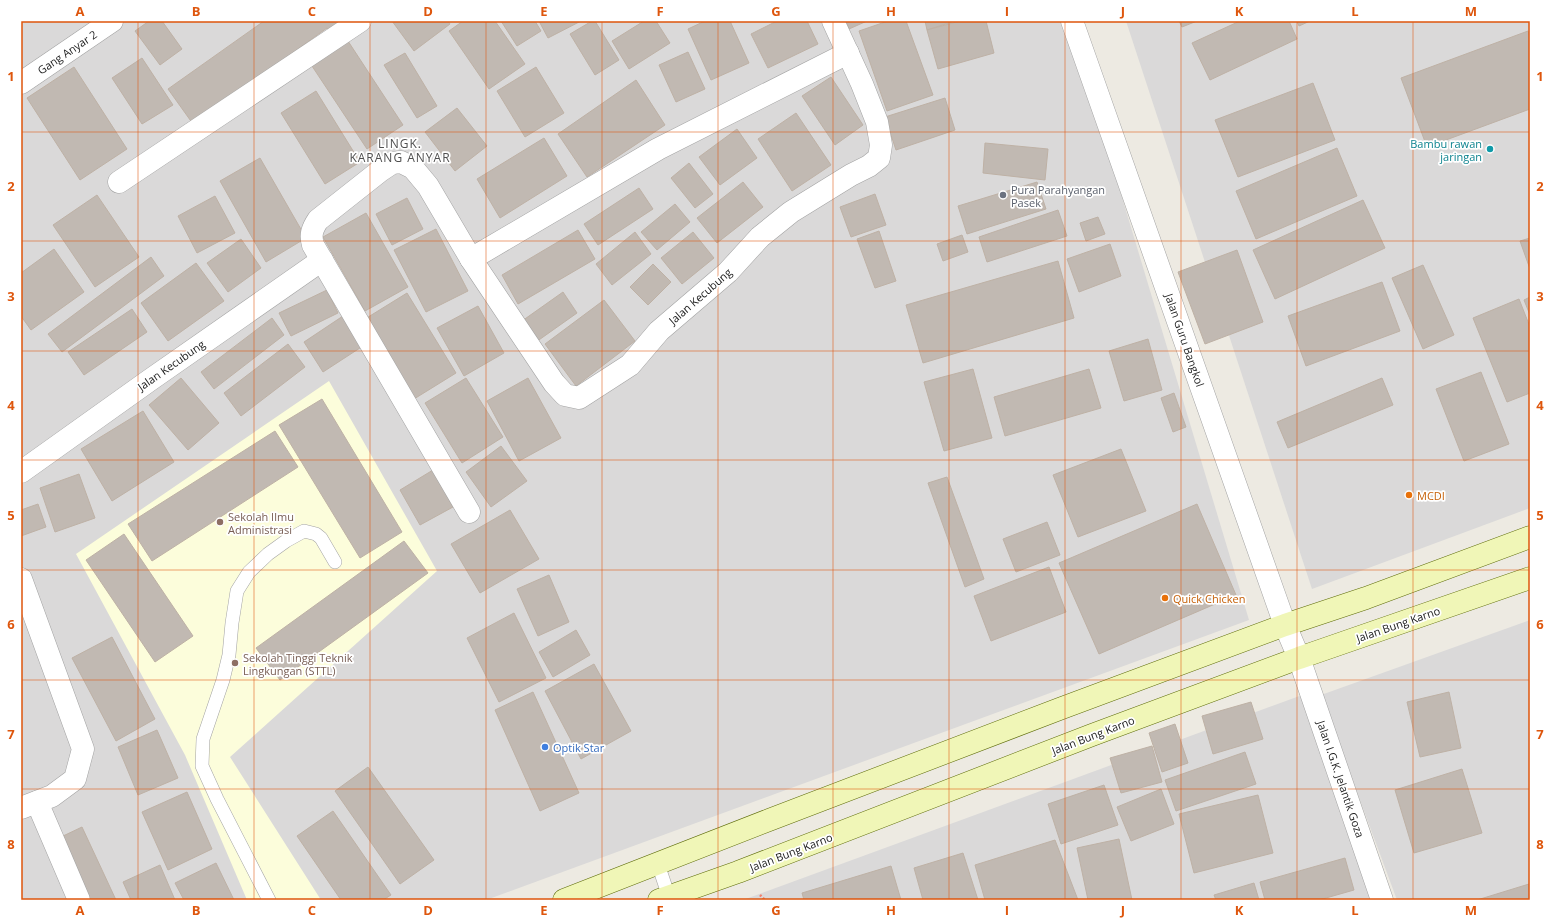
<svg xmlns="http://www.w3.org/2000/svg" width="1551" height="921" viewBox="0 0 1551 921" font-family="'Open Sans',sans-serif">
<rect width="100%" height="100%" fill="#edeae2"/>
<g fill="#dad9d9">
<path d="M 21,21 L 1069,21 L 1249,620 L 486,900 L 21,900 Z"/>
<path d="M 1126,21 L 1530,21 L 1530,508 L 1312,589 Z"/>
<path d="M 1530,620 L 1530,900 L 1397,900 L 1321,695 Z"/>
<path d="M 1305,694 L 1374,900 L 743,900 Z"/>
</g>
<path fill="#fcfddb" d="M 329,381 L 437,571 L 230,757 L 321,900 L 247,900 L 185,755 L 76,554 Z"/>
<g fill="#c1b9b2" stroke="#beb1a5">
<path d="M 149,21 L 162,21 L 182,49 L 160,65 L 135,31 Z"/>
<path d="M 264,21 L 346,21 L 330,33 L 327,28 L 193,124 L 168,89 Z"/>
<path d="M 392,21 L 448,21 L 450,24 L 414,51 Z"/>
<path d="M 463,21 L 495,21 L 525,64 L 489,89 L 449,31 Z"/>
<path d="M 501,21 L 535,21 L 541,31 L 517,46 Z"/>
<path d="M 539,21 L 581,21 L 548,38 Z"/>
<path d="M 592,21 L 595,21 L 619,60 L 595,75 L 570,34 Z"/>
<path d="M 644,21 L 656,21 L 670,43 L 629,69 L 612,41 Z"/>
<path d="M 705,21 L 730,21 L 749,63 L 711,80 L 688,29 Z"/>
<path d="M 777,21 L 807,21 L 818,44 L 768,68 L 751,34 Z"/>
<path d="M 846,21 L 867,21 L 849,29 Z"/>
<path d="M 888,21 L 906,21 L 933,95 L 887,111 L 859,31 Z"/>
<path d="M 925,21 L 955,21 L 927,30 Z"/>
<path d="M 960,21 L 986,21 L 994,53 L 938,69 L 927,30 Z"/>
<path d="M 1179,21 L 1197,21 L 1182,27 Z"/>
<path d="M 1240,21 L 1289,21 L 1297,39 L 1210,80 L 1192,43 Z"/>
<path d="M 1297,21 L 1310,21 L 1299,26 Z"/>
<path d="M 1528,31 L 1530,37 L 1530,109 L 1427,147 L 1401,78 Z"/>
<path d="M 346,38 L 403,125 L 367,149 L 310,63 Z"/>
<path d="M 688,52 L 705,89 L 676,102 L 659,65 Z"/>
<path d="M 405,53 L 437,106 L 417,118 L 384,65 Z"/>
<path d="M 142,58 L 173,105 L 142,124 L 112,78 Z"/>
<path d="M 74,67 L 127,149 L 80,180 L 27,98 Z"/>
<path d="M 536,67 L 564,113 L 525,137 L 497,91 Z"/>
<path d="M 831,77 L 863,125 L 835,145 L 802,96 Z"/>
<path d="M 636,80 L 665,125 L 587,177 L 558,134 Z"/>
<path d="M 1313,83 L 1335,140 L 1238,177 L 1215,120 Z"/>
<path d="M 316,91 L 360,162 L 325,184 L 281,113 Z"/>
<path d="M 945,98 L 955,130 L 896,150 L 885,117 Z"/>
<path d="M 457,108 L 487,146 L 455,171 L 425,132 Z"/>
<path d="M 796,113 L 831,165 L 792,191 L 758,139 Z"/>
<path d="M 737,129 L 757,158 L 720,185 L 699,157 Z"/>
<path d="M 544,138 L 567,176 L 500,218 L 477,179 Z"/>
<path d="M 985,143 L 1048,149 L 1045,180 L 983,173 Z"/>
<path d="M 1337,148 L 1357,196 L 1256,239 L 1236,191 Z"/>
<path d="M 260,158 L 306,238 L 266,262 L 220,181 Z"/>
<path d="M 689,163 L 713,194 L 695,208 L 671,178 Z"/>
<path d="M 743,182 L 763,207 L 717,243 L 697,218 Z"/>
<path d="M 1037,182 L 1046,209 L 967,234 L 958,206 Z"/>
<path d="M 639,188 L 653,209 L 598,245 L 584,224 Z"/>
<path d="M 875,194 L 886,225 L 851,237 L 840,207 Z"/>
<path d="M 97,195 L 139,257 L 95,287 L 53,225 Z"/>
<path d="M 215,196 L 235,233 L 197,253 L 178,216 Z"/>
<path d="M 407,198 L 423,229 L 392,245 L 376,214 Z"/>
<path d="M 1363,200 L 1385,248 L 1275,299 L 1253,250 Z"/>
<path d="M 675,204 L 690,222 L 657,250 L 641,232 Z"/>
<path d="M 1058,210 L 1067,236 L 987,262 L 979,237 Z"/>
<path d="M 366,213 L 408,287 L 365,311 L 323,237 Z"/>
<path d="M 1098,217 L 1105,234 L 1086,241 L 1080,223 Z"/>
<path d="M 436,229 L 468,291 L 426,312 L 394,250 Z"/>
<path d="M 578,230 L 595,259 L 518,304 L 502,275 Z"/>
<path d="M 879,231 L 896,281 L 875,288 L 857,239 Z"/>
<path d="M 635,232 L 651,254 L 612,285 L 596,264 Z"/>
<path d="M 693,232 L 714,258 L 682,284 L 661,258 Z"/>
<path d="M 962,235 L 968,252 L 943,261 L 937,244 Z"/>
<path d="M 1530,238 L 1530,269 L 1520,241 Z"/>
<path d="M 241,239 L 261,268 L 228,292 L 207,263 Z"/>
<path d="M 1110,244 L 1121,276 L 1079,292 L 1067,259 Z"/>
<path d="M 54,249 L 84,292 L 31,330 L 21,316 L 21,273 Z"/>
<path d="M 1237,250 L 1263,322 L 1205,344 L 1178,272 Z"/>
<path d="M 151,257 L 164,276 L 62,352 L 48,334 Z"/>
<path d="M 1058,261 L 1074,318 L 923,363 L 906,305 Z"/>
<path d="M 196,263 L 224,301 L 168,341 L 141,303 Z"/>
<path d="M 653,264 L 671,282 L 648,305 L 630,287 Z"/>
<path d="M 1423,265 L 1454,335 L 1423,349 L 1392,278 Z"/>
<path d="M 1382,282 L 1400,331 L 1306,366 L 1288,316 Z"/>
<path d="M 327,290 L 338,313 L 291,336 L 279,313 Z"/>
<path d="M 563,292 L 577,313 L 536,342 L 522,321 Z"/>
<path d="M 407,293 L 456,373 L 414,399 L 365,319 Z"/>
<path d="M 1530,297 L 1530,315 L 1524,300 Z"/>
<path d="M 1519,299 L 1530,327 L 1530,393 L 1507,402 L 1473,318 Z"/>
<path d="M 604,300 L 635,341 L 576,386 L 545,344 Z"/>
<path d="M 478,306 L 504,353 L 464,376 L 437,328 Z"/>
<path d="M 132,309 L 147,332 L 84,375 L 68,352 Z"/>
<path d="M 343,316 L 363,346 L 323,372 L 304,342 Z"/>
<path d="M 272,318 L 284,335 L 214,389 L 201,372 Z"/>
<path d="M 1148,339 L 1162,390 L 1124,401 L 1109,351 Z"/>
<path d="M 288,344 L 305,367 L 241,416 L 224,393 Z"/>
<path d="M 973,369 L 992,438 L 944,451 L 924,382 Z"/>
<path d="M 1089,369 L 1101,408 L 1005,436 L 994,397 Z"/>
<path d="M 1481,372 L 1509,444 L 1464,461 L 1436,389 Z"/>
<path d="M 181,378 L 219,423 L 188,450 L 149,405 Z"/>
<path d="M 466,378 L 503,437 L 462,463 L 425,403 Z"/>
<path d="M 528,378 L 561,438 L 519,461 L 487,401 Z"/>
<path d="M 1382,378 L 1393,405 L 1288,448 L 1277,422 Z"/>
<path d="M 1174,393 L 1186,427 L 1173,432 L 1161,398 Z"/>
<path d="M 322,399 L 402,532 L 360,558 L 279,425 Z"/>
<path d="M 143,411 L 174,462 L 112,501 L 81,449 Z"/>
<path d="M 275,431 L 298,467 L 152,561 L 128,524 Z"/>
<path d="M 501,446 L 527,481 L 491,507 L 466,472 Z"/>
<path d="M 1121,449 L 1146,511 L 1078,537 L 1053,475 Z"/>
<path d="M 433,470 L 453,507 L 420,525 L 400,490 Z"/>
<path d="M 79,474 L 95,518 L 55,532 L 40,488 Z"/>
<path d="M 947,477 L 984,579 L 965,587 L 928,483 Z"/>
<path d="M 38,504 L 46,527 L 21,536 L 21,510 Z"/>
<path d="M 1197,504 L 1236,595 L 1099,654 L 1059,563 Z"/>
<path d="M 510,510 L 539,559 L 480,593 L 451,544 Z"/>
<path d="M 1047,522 L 1060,555 L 1016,572 L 1003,539 Z"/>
<path d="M 124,534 L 193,636 L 155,662 L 86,560 Z"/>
<path d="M 404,541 L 428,573 L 280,680 L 256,648 Z"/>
<path d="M 1049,567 L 1066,612 L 991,641 L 974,596 Z"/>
<path d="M 549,575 L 569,622 L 538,636 L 517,589 Z"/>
<path d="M 514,613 L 546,678 L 499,702 L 467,638 Z"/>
<path d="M 576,630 L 590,655 L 553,677 L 539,652 Z"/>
<path d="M 112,637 L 155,719 L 116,741 L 72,658 Z"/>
<path d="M 594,664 L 631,731 L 581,759 L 545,691 Z"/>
<path d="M 533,692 L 579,793 L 540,811 L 495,710 Z"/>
<path d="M 1449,692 L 1461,748 L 1420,757 L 1407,702 Z"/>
<path d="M 1251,702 L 1263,739 L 1213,754 L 1202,716 Z"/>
<path d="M 1175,724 L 1188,763 L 1162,772 L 1149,733 Z"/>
<path d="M 157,730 L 178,778 L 138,795 L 118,747 Z"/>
<path d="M 1152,746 L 1162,782 L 1121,793 L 1110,758 Z"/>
<path d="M 1245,752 L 1256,784 L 1176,811 L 1165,780 Z"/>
<path d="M 368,767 L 434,860 L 400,884 L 335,791 Z"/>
<path d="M 1462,769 L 1482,833 L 1414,853 L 1395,790 Z"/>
<path d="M 1104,785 L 1118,825 L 1061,844 L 1048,804 Z"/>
<path d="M 1161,789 L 1174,824 L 1131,841 L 1117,807 Z"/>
<path d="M 187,792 L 212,849 L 168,870 L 142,812 Z"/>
<path d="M 1258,795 L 1273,853 L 1194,873 L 1179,814 Z"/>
<path d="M 333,811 L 391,895 L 383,900 L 341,900 L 297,836 Z"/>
<path d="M 82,827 L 116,900 L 90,900 L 61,837 Z"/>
<path d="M 1119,839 L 1132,900 L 1088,900 L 1077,848 Z"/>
<path d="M 1055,840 L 1078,900 L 985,900 L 975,865 Z"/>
<path d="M 963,853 L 978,900 L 923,900 L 914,868 Z"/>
<path d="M 1345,858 L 1354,890 L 1319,900 L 1265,900 L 1260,882 Z"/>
<path d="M 216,863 L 234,900 L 184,900 L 175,883 Z"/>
<path d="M 160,865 L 175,900 L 131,900 L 123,882 Z"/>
<path d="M 891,866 L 901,900 L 804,900 L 802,893 Z"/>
<path d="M 1254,883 L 1259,900 L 1216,900 L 1214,895 Z"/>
<path d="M 1529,884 L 1530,900 L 1477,900 Z"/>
</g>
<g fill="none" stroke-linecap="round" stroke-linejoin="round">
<defs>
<g id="service">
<path d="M 658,864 L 670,900"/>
<path d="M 269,900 L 217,799 L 202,766 L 203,739 L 223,680 L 229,655 L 232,623 L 237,591 L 249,572 L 268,554 L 286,541 L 304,531 L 316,534 L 321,538 L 335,562"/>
</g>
<g id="minor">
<path d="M 21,83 L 112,21"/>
<path d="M 119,182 L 360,21"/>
<path d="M 471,259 L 658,149 L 848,53"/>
<path d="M 21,472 L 150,380 L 322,260"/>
<path d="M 469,512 L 313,245 C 310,235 312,229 318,220 L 380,171 L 392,163 L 401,162 L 413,168 L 428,186 L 471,259 L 554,383 L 565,395 L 579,398 L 630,365 L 659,331 L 728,272 L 760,237 L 791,212 L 851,175 L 869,166 L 879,158 L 881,145 L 877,122 L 862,84 L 833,21"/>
<path d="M 21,579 L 83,749 L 75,779 L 52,796 L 21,808"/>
<path d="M 37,802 L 79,900"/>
</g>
<path id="tertiary" d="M 1072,21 L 1285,625 L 1299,658 L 1382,900"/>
<g id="secondary">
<path d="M 564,900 L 769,820 L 1062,708 L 1285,625 L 1366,598 L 1530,537"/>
<path d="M 659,900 L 738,872 L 1092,735 L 1299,658 L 1530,578"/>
</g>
</defs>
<use href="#service" stroke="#a3a3a3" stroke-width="14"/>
<use href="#minor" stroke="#a3a3a3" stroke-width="23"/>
<use href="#tertiary" stroke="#a3a3a3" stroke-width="23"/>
<use href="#secondary" stroke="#5e6c0a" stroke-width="23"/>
<path stroke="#f2806e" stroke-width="2.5" stroke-dasharray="2 2" stroke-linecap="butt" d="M 760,895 L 765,900"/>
<use href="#service" stroke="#fff" stroke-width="13"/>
<use href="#minor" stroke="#fff" stroke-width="22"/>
<use href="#tertiary" stroke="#fff" stroke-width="22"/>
<use href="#secondary" stroke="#f0f6b7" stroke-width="22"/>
</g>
<path fill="none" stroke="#de560d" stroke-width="1" stroke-opacity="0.55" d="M 138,21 L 138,900M 254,21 L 254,900M 370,21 L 370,900M 486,21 L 486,900M 602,21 L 602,900M 718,21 L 718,900M 833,21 L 833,900M 949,21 L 949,900M 1065,21 L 1065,900M 1181,21 L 1181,900M 1297,21 L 1297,900M 1413,21 L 1413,900M 21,132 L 1530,132M 21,241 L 1530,241M 21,351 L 1530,351M 21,460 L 1530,460M 21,570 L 1530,570M 21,680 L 1530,680M 21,789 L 1530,789"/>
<circle fill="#0f9aa8" stroke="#fff" stroke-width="1.5" cx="1490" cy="149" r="4"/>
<circle fill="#6b7280" stroke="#fff" stroke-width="1.5" cx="1003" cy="195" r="4"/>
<g fill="#e8710a" stroke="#fff" stroke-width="1.5">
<circle cx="1409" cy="495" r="4"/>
<circle cx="1165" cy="598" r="4"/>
</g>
<g fill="#8d6e63" stroke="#fff" stroke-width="1.5">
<circle cx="220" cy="522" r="4"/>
<circle cx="235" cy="663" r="4"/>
</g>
<circle fill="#3f7fe0" stroke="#fff" stroke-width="1.5" cx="545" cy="747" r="4"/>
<g text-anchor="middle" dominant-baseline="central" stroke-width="3.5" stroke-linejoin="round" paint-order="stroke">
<g font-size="11" fill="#1c1c1c" stroke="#fff">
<text transform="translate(67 52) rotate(-34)">Gang Anyar 2</text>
<text transform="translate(700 296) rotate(-41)">Jalan Kecubung</text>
<text transform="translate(1185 340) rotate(71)">Jalan Guru Bangkol</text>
<text transform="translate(171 365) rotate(-35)">Jalan Kecubung</text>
<text transform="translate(1398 624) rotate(-19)">Jalan Bung Karno</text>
<text transform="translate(1093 735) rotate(-21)">Jalan Bung Karno</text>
<text transform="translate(1341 779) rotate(71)">Jalan I.G.K. Jelantik Goza</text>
<text transform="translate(791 852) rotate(-21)">Jalan Bung Karno</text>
</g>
<g font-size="11" fill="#0d838f" stroke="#fff" text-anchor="end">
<text x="1482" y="143">Bambu rawan<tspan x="1482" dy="13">jaringan</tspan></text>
</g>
<g font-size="11" fill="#5b616d" stroke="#fff" text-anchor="start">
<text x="1011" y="189">Pura Parahyangan<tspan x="1011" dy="13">Pasek</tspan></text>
</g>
<g font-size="11" fill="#c56008" stroke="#fff" text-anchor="start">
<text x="1417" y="495">MCDI</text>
<text x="1173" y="598">Quick Chicken</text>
</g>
<g font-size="11" fill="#785e54" stroke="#fff" text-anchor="start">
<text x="228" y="516">Sekolah Ilmu<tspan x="228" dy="13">Administrasi</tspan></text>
<text x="243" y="657">Sekolah Tinggi Teknik<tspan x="243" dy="13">Lingkungan (STTL)</tspan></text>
</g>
<g font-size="11" fill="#366cbe" stroke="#fff" text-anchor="start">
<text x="553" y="747">Optik Star</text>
</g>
<g font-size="12" letter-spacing="1" fill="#4f4f4f" stroke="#fff">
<text x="400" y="143">LINGK.<tspan x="400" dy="14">KARANG ANYAR</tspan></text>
</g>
</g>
<rect width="1551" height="921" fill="none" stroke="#ffffff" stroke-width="44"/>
<rect x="22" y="22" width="1507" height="877" fill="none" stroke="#de560d" stroke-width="1.5"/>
<g font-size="13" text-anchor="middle" font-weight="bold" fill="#de560d">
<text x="80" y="16">A</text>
<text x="196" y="16">B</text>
<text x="312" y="16">C</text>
<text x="428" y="16">D</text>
<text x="544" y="16">E</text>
<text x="660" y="16">F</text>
<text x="776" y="16">G</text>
<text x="891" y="16">H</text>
<text x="1007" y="16">I</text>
<text x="1123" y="16">J</text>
<text x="1239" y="16">K</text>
<text x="1355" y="16">L</text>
<text x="1471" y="16">M</text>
<text x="11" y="81">1</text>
<text x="1540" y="81">1</text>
<text x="11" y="191">2</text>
<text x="1540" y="191">2</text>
<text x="11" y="301">3</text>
<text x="1540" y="301">3</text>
<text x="11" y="410">4</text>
<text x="1540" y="410">4</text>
<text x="11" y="520">5</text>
<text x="1540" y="520">5</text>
<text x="11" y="629">6</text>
<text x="1540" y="629">6</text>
<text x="11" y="739">7</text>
<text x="1540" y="739">7</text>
<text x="11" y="849">8</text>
<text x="1540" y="849">8</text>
<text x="80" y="915">A</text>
<text x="196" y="915">B</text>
<text x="312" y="915">C</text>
<text x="428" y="915">D</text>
<text x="544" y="915">E</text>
<text x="660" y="915">F</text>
<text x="776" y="915">G</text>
<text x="891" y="915">H</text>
<text x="1007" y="915">I</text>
<text x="1123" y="915">J</text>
<text x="1239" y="915">K</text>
<text x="1355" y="915">L</text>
<text x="1471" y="915">M</text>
</g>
</svg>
